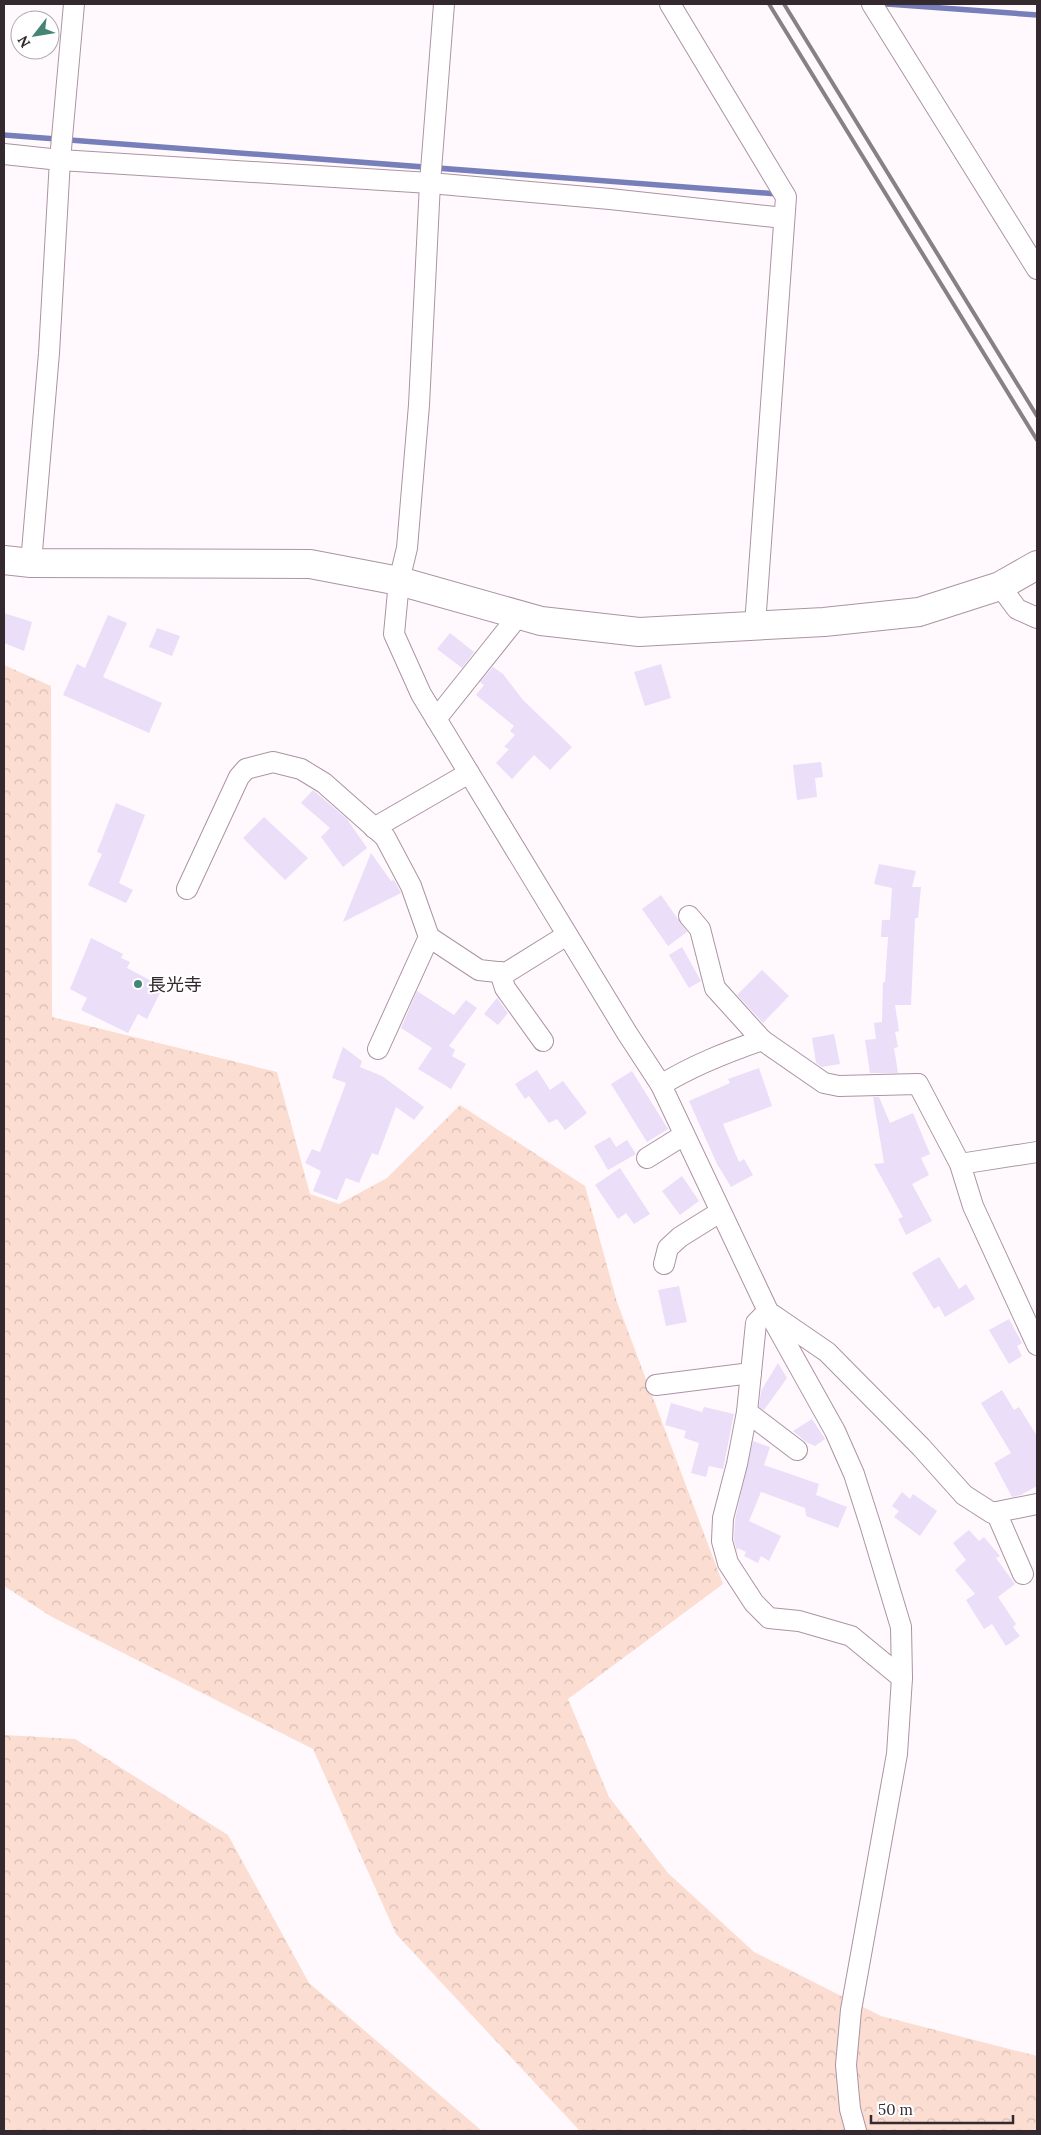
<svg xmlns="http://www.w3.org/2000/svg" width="1041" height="2135" viewBox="0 0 1041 2135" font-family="Lora,'Noto Sans JP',serif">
<defs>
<pattern id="forest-crowns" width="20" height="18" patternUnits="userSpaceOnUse" patternTransform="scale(1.25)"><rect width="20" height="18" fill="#fbddd1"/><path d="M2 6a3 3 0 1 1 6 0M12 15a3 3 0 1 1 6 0" fill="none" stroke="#d8beb4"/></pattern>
</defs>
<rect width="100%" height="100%" fill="#fff9fd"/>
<g fill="url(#forest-crowns)">
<path d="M 4,665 L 51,686 L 52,1017 L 277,1072 L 310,1194 L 339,1204 L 387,1178 L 460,1105 L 585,1186 L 617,1302 L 723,1584 L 568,1699 L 609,1797 L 668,1873 L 754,1952 L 881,2016 L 1037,2056 L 1037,2131 L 580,2131 L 396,1934 L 313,1749 L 52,1617 L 4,1586 Z"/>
<path d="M 4,1735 L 75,1739 L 228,1835 L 309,1983 L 482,2131 L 4,2131 Z"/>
</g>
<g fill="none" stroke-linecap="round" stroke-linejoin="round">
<g stroke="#767fb9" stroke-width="5.5">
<path d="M 887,4 L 1037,15"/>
<path d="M 4,135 L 777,194"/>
</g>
</g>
<g fill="#eadef9">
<path d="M 4,613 L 32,622 L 24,651 L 4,643 Z"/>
<path d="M 108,615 L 127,623 L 103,677 L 162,703 L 149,733 L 63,695 L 77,664 L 85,668 Z"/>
<path d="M 157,628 L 180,636 L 172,656 L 149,647 Z"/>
<path d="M 450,633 L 474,652 L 462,668 L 437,649 Z"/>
<path d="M 661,664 L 671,698 L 645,706 L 634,672 Z"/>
<path d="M 493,667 L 503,674 L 523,700 L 572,747 L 550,770 L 534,755 L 512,779 L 496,763 L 509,749 L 504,747 L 515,735 L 510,731 L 514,726 L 476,695 L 484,685 L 480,682 Z"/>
<path d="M 821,762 L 823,777 L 815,778 L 817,797 L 797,800 L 793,765 Z"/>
<path d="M 313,790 L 347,819 L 367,848 L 343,867 L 321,837 L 330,828 L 301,803 Z"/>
<path d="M 116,803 L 145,815 L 119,883 L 133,890 L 126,903 L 88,885 L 102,854 L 97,852 Z"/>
<path d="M 264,817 L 308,858 L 285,880 L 243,838 Z"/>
<path d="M 371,853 L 391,881 L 394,880 L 401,893 L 343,922 Z"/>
<path d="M 879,864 L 916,871 L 912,887 L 921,887 L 918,918 L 915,918 L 911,1005 L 895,1005 L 899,1031 L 895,1032 L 898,1047 L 894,1048 L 898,1073 L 870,1073 L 865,1040 L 876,1039 L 874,1023 L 882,1022 L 883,982 L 885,982 L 888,937 L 881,937 L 882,920 L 890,920 L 892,888 L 874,884 Z"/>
<path d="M 661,895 L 687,932 L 668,946 L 642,909 Z"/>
<path d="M 91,938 L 123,954 L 121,958 L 130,962 L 127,968 L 163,987 L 147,1019 L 138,1014 L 128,1033 L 81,1010 L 87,998 L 70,989 Z"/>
<path d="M 682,947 L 701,981 L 689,988 L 669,955 Z"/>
<path d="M 762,970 L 789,996 L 763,1023 L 737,995 Z"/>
<path d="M 417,991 L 454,1015 L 466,1000 L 477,1008 L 449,1046 L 455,1050 L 452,1056 L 466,1064 L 451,1089 L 418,1069 L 432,1048 L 401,1028 Z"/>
<path d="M 497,998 L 508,1013 L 498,1025 L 484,1014 Z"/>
<path d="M 834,1034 L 840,1064 L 822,1067 L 816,1063 L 812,1038 Z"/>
<path d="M 343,1047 L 362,1061 L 360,1067 L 382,1076 L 424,1107 L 414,1120 L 396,1107 L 378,1155 L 372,1153 L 359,1183 L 346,1178 L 337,1200 L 313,1191 L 321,1171 L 305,1163 L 312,1149 L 320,1152 L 346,1083 L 332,1078 Z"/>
<path d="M 759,1068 L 772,1106 L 723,1124 L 739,1162 L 744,1159 L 753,1175 L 731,1187 L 717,1164 L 689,1101 L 730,1083 L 728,1079 Z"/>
<path d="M 537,1070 L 550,1090 L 563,1081 L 587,1113 L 565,1130 L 557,1119 L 549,1123 L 529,1096 L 525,1099 L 515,1084 Z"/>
<path d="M 632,1071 L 668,1129 L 647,1142 L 611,1084 Z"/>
<path d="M 873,1097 L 879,1097 L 890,1123 L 913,1113 L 930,1154 L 921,1158 L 929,1175 L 912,1184 L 932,1221 L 906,1235 L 898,1219 L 903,1217 L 874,1164 L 884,1163 Z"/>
<path d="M 610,1137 L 616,1147 L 627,1140 L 636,1154 L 608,1170 L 594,1146 Z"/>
<path d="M 620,1168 L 650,1214 L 634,1224 L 626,1213 L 618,1219 L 595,1185 Z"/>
<path d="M 682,1176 L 699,1201 L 680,1215 L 662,1191 Z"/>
<path d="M 939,1257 L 959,1289 L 966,1284 L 975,1299 L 945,1317 L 939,1306 L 934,1309 L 912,1273 Z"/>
<path d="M 679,1286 L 687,1322 L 666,1326 L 658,1290 Z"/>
<path d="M 1009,1319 L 1022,1343 L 1017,1346 L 1022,1356 L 1009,1364 L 989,1330 Z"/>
<path d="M 778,1363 L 787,1378 L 764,1410 L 759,1407 L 761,1391 Z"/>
<path d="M 1002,1390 L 1014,1410 L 1019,1407 L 1037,1436 L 1037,1486 L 1021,1495 L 1012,1497 L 994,1463 L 1011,1453 L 981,1403 Z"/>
<path d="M 671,1403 L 702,1412 L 704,1407 L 734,1414 L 723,1469 L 709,1466 L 706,1477 L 691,1473 L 699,1443 L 684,1438 L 686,1431 L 665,1425 Z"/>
<path d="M 812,1419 L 825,1439 L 815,1446 L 806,1442 L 793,1431 Z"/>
<path d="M 753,1441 L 770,1447 L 764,1465 L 819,1484 L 816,1495 L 847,1507 L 838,1528 L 806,1516 L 805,1508 L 761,1492 L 749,1521 L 781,1536 L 769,1561 L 761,1556 L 758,1563 L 744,1556 L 746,1552 L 738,1548 L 737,1551 L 734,1540 L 735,1520 Z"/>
<path d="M 902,1492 L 910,1499 L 913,1494 L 937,1511 L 920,1536 L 894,1517 L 899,1511 L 892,1506 Z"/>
<path d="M 969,1530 L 979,1541 L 984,1537 L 1000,1556 L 996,1558 L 1015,1584 L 998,1597 L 1016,1624 L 1013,1627 L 1020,1636 L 1006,1646 L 992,1624 L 984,1629 L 966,1600 L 975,1594 L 955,1570 L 966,1560 L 953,1543 Z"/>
</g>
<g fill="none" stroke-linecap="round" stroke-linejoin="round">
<defs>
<g id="street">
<path d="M 444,4 L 430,183 L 419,405 L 407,548 L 399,581 L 394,634 L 421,694 L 627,1033 L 661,1085 L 768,1311 L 835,1431 L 854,1474 L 870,1524 L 901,1627 L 902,1678 L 897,1754 L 851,2010 L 846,2065 L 850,2109 L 856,2131"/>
<path d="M 670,4 L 786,197 L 755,625"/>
<path d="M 872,4 L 1037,269"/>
<path d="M 4,154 L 60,160 L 430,183 L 610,199 L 784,218"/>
<path d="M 31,563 L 49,353 L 60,160 L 74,4"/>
<path d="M 1000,586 L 1017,609 L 1037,618"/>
<path d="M 436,719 L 519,615"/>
<path d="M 374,828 L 469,773"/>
<path d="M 187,889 L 239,777 L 246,769 L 273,762 L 301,769 L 324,783 L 385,837 L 411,886 L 429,937"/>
<path d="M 689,916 L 700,929 L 715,988 L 762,1040"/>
<path d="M 500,972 L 505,988 L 543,1041"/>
<path d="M 378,1049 L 429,937 L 479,970 L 506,973 L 567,935"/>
<path d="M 661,1085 C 693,1065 727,1052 762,1040 L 824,1083 L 839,1086 L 918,1084 L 960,1164 L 973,1206 L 1037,1345"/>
<path d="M 647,1158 L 684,1135"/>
<path d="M 960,1164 L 1037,1152"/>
<path d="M 664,1264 L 668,1248 L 680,1237 L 720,1212"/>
<path d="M 768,1311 L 756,1323 L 747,1412 L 737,1464 L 723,1518 L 722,1541 L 728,1563 L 754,1603 L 769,1618 L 799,1621 L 851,1636 L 902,1678"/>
<path d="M 773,1315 L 827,1352 L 921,1447 L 964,1495 L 992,1513 L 1037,1504"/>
<path d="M 656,1385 L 751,1373"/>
<path d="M 747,1412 L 797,1450"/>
<path d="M 996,1512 L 1023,1574"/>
</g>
<path id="secondary" d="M 4,560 L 31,563 L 310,564 L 399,581 L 541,621 L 639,632 L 824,622 L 919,612 L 1000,586 L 1037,565"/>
</defs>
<use href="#street" stroke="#ac93a3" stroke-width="22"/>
<use href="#secondary" stroke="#ac93a3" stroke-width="30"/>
<use href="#street" stroke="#fff" stroke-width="20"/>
<use href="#secondary" stroke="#fff" stroke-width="28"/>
<g stroke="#888085" stroke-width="4">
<path d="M 769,4 L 1037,440"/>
<path d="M 784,4 L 1037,416"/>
</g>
</g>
<circle fill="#448575" stroke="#fff" stroke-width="2" cx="138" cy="984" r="5"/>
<g text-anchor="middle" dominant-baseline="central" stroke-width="4.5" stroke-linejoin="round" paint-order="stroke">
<g font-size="18" fill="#33292f" stroke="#fff" text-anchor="start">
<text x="148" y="984">長光寺</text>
</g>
</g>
<rect width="1041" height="2135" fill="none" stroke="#33292f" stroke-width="10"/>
<g transform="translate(35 35) rotate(239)"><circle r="24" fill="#ffffff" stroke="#ada9ac"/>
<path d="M0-4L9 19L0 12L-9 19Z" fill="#448575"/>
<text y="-8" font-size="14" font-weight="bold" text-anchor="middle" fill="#33292f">N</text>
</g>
<path d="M871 2115v8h142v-8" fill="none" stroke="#33292f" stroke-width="2.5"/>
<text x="878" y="2115" font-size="15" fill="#33292f" stroke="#ffffff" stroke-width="4" paint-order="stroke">50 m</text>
</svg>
